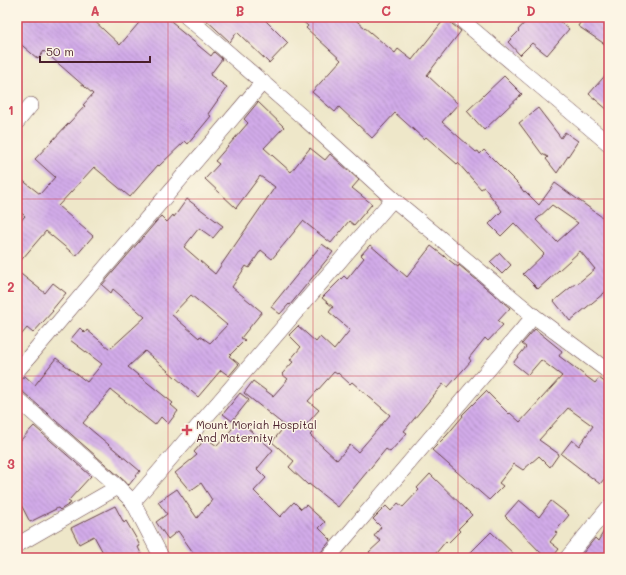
<svg xmlns="http://www.w3.org/2000/svg" width="626" height="575" viewBox="0 0 626 575" font-family="Mali,sans-serif">
<defs>
<pattern id="building-back-hatch" width="6" height="6" patternUnits="userSpaceOnUse"><rect width="6" height="6" fill="#d2abe9"/><path d="M-1 5l2 2M0 0l6 6M5-1l2 2" fill="none" stroke="#ac8bbd"/></pattern>
</defs>
<rect width="100%" height="100%" fill="#fcf5e5"/>
<filter id="ink" filterUnits="userSpaceOnUse"><feTurbulence type="fractalNoise" baseFrequency=".025" numOctaves="2"/><feDisplacementMap in="SourceGraphic" scale="8" xChannelSelector="R" yChannelSelector="G"/><feConvolveMatrix kernelMatrix="1 2 1 2 8 2 1 2 1" color-interpolation-filters="sRGB"/></filter>
<filter id="wash" filterUnits="userSpaceOnUse"><feTurbulence type="fractalNoise" baseFrequency=".012" numOctaves="4" result="noise"/><feDisplacementMap in="SourceGraphic" scale="16" xChannelSelector="R" yChannelSelector="G"/><feGaussianBlur stdDeviation="0.9" result="paint"/><feColorMatrix in="noise" values="0 0 0 0 0 0 0 0 0 0 0 0 0 0 0 0 0 1.4 0 .05"/><feComposite in="paint" operator="in"/></filter>
<g filter="url(#wash)">
<rect width="100%" height="100%" fill="#eee7c9"/>
<g id="blocks">
<g fill="url(#building-back-hatch)" fill-rule="evenodd">
<path d="M 17,17 L 90,17 L 120,45 L 144,17 L 166,17 L 177,26 L 176,27 L 211,56 L 214,52 L 222,59 L 210,75 L 227,87 L 208,114 L 211,116 L 188,144 L 185,141 L 159,166 L 158,165 L 130,197 L 94,167 L 58,206 L 93,236 L 76,256 L 46,231 L 17,265 L 17,225 L 25,216 L 17,209 L 17,176 L 40,194 L 55,177 L 35,159 L 85,106 L 83,105 L 93,94 L 44,51 L 38,59 L 17,41 Z"/>
<path d="M 203,17 L 262,17 L 288,43 L 269,63 L 237,32 L 230,42 Z"/>
<path d="M 298,17 L 352,17 L 395,53 L 398,49 L 412,60 L 446,17 L 449,18 L 452,24 L 461,31 L 427,75 L 458,104 L 442,122 L 476,152 L 478,151 L 480,154 L 484,150 L 518,184 L 524,192 L 525,191 L 539,205 L 555,183 L 602,217 L 609,206 L 609,289 L 570,321 L 554,301 L 576,283 L 577,284 L 595,269 L 580,251 L 538,289 L 523,274 L 544,254 L 514,223 L 501,236 L 489,224 L 502,211 L 484,187 L 481,189 L 458,163 L 457,164 L 426,137 L 424,139 L 395,113 L 372,138 L 339,107 L 335,112 L 312,92 L 341,60 L 306,28 L 308,26 ZM 552,205 L 578,223 L 557,242 L 536,220 Z"/>
<path d="M 530,17 L 554,17 L 569,29 L 547,55 L 532,43 L 520,55 L 508,42 L 519,31 L 518,30 Z"/>
<path d="M 584,17 L 604,17 L 609,20 L 609,47 L 578,26 Z"/>
<path d="M 609,71 L 609,111 L 589,94 Z"/>
<path d="M 504,76 L 522,94 L 484,130 L 467,111 Z"/>
<path d="M 258,102 L 284,127 L 264,148 L 291,172 L 310,148 L 325,160 L 330,154 L 359,180 L 352,188 L 372,204 L 354,225 L 349,221 L 331,243 L 303,221 L 272,259 L 261,250 L 249,268 L 246,266 L 232,287 L 262,312 L 241,338 L 245,340 L 229,356 L 239,364 L 229,376 L 221,370 L 198,397 L 145,351 L 128,367 L 173,403 L 171,405 L 178,411 L 168,424 L 161,417 L 155,425 L 111,390 L 83,423 L 140,471 L 129,485 L 23,392 L 17,390 L 17,382 L 25,376 L 35,385 L 56,358 L 87,382 L 102,364 L 70,340 L 80,328 L 85,333 L 87,330 L 110,349 L 145,317 L 113,289 L 111,293 L 102,285 L 161,216 L 167,222 L 173,215 L 174,217 L 187,199 L 223,226 L 213,238 L 199,228 L 184,247 L 215,274 L 275,187 L 260,176 L 236,208 L 205,179 L 219,164 L 215,161 L 248,123 L 244,119 ZM 191,295 L 227,325 L 210,343 L 200,336 L 199,338 L 172,315 Z"/>
<path d="M 538,108 L 561,138 L 565,132 L 578,141 L 557,173 L 546,159 L 548,157 L 542,154 L 519,123 Z"/>
<path d="M 322,244 L 333,252 L 294,300 L 290,305 L 289,304 L 280,314 L 271,307 Z"/>
<path d="M 370,245 L 407,277 L 431,246 L 458,267 L 459,265 L 510,308 L 498,321 L 503,325 L 488,341 L 485,338 L 469,358 L 471,361 L 448,387 L 443,384 L 404,431 L 407,433 L 390,452 L 386,449 L 338,507 L 309,484 L 308,485 L 289,467 L 294,461 L 272,442 L 285,426 L 244,393 L 253,381 L 273,396 L 288,379 L 282,374 L 293,362 L 290,360 L 301,347 L 289,335 L 298,326 L 316,342 L 320,337 L 334,350 L 350,330 L 329,312 L 333,307 L 322,298 L 344,276 L 347,279 L 364,258 L 361,255 ZM 334,372 L 337,374 L 338,373 L 350,384 L 352,382 L 390,415 L 358,452 L 350,445 L 337,460 L 310,435 L 312,433 L 304,427 L 319,410 L 308,401 Z"/>
<path d="M 500,253 L 511,265 L 502,274 L 490,262 Z"/>
<path d="M 17,271 L 45,293 L 53,283 L 66,293 L 52,310 L 53,311 L 33,333 L 27,328 L 17,340 Z"/>
<path d="M 535,329 L 562,351 L 559,356 L 595,383 L 599,378 L 609,385 L 609,473 L 600,484 L 561,454 L 572,440 L 579,446 L 593,426 L 568,408 L 539,440 L 559,454 L 550,467 L 539,456 L 523,470 L 514,464 L 499,483 L 503,486 L 489,500 L 432,450 L 447,435 L 463,416 L 462,415 L 486,391 L 509,414 L 510,413 L 520,422 L 562,376 L 541,360 L 528,375 L 513,363 L 526,347 L 522,344 Z"/>
<path d="M 240,393 L 249,400 L 232,421 L 223,414 Z"/>
<path d="M 239,421 L 273,450 L 257,469 L 266,478 L 254,491 L 280,517 L 294,502 L 301,509 L 306,505 L 325,522 L 319,528 L 331,540 L 321,552 L 319,558 L 197,558 L 178,531 L 168,539 L 156,522 L 167,514 L 158,502 L 177,489 L 197,518 L 212,500 L 201,483 L 190,491 L 175,473 L 197,455 L 194,452 L 206,438 L 217,446 Z"/>
<path d="M 34,426 L 91,476 L 68,501 L 71,503 L 68,505 L 60,510 L 58,508 L 30,522 L 17,497 L 17,444 Z"/>
<path d="M 430,474 L 472,515 L 458,529 L 460,531 L 448,543 L 446,541 L 432,558 L 374,558 L 369,552 L 381,541 L 374,536 L 381,527 L 373,519 L 386,506 L 391,511 L 398,503 L 403,507 L 419,490 L 417,488 Z"/>
<path d="M 519,500 L 539,517 L 551,501 L 569,515 L 555,532 L 557,533 L 550,542 L 559,549 L 552,558 L 546,558 L 505,516 Z"/>
<path d="M 115,506 L 124,523 L 126,521 L 136,538 L 140,546 L 138,547 L 143,558 L 106,558 L 94,536 L 79,544 L 71,528 Z"/>
<path d="M 609,523 L 609,558 L 579,558 L 595,538 L 598,541 Z"/>
<path d="M 491,532 L 518,558 L 465,558 Z"/>
</g>
</g>
</g>
<g filter="url(#ink)">
<use href="#blocks" fill-opacity="0" stroke="#633d43" stroke-width="1"/>
<g fill="none" stroke-linecap="round" stroke-linejoin="round">
<defs>
<g id="minor">
<path d="M 187,17 L 306,120 L 393,199 L 534,316 L 609,372"/>
<path d="M 458,17 L 609,144"/>
<path d="M 17,122 L 31,105"/>
<path d="M 17,371 L 263,82"/>
<path d="M 17,399 L 118,487 L 133,502 L 162,558"/>
<path d="M 133,502 L 393,199"/>
<path d="M 17,545 L 118,487"/>
<path d="M 328,558 L 534,316"/>
<path d="M 567,558 L 609,507"/>
</g>
</defs>
<use href="#minor" stroke="#633d43" stroke-width="16"/>
<use href="#minor" stroke="#fff" stroke-width="15"/>
</g>
</g>
<path fill="none" stroke="#d1495b" stroke-width="1" stroke-opacity="0.55" d="M 168,17 L 168,558M 313,17 L 313,558M 458,17 L 458,558M 17,199 L 609,199M 17,376 L 609,376"/>
<path fill="#d1495b" stroke="#fcf5e5" stroke-width="1.5" d="M185 424h4v4h4v4h-4v4h-4v-4h-4v-4h4z"/>
<g text-anchor="middle" dominant-baseline="central" stroke-width="3" stroke-linejoin="round" paint-order="stroke">
<g font-size="11" fill="#4a1f2b" stroke="#fcf5e5" text-anchor="start">
<text x="196" y="424">Mount Moriah Hospital<tspan x="196" dy="13">And Maternity</tspan></text>
</g>
</g>
<rect width="626" height="575" fill="none" stroke="#fcf5e5" stroke-width="44"/>
<path d="M40 56v6h110v-6" fill="none" stroke="#4a1f2b" stroke-width="2"/>
<text x="46" y="56" font-size="12" fill="#4a1f2b" stroke="#fcf5e5" stroke-width="3" paint-order="stroke">50 m</text>
<rect x="22" y="22" width="582" height="531" fill="none" stroke="#d1495b" stroke-width="1.5"/>
<g font-size="13" text-anchor="middle" font-weight="bold" fill="#d1495b">
<text x="95" y="16">A</text>
<text x="240" y="16">B</text>
<text x="386" y="16">C</text>
<text x="531" y="16">D</text>
<text x="11" y="115">1</text>
<text x="11" y="292">2</text>
<text x="11" y="469">3</text>
</g>
</svg>
